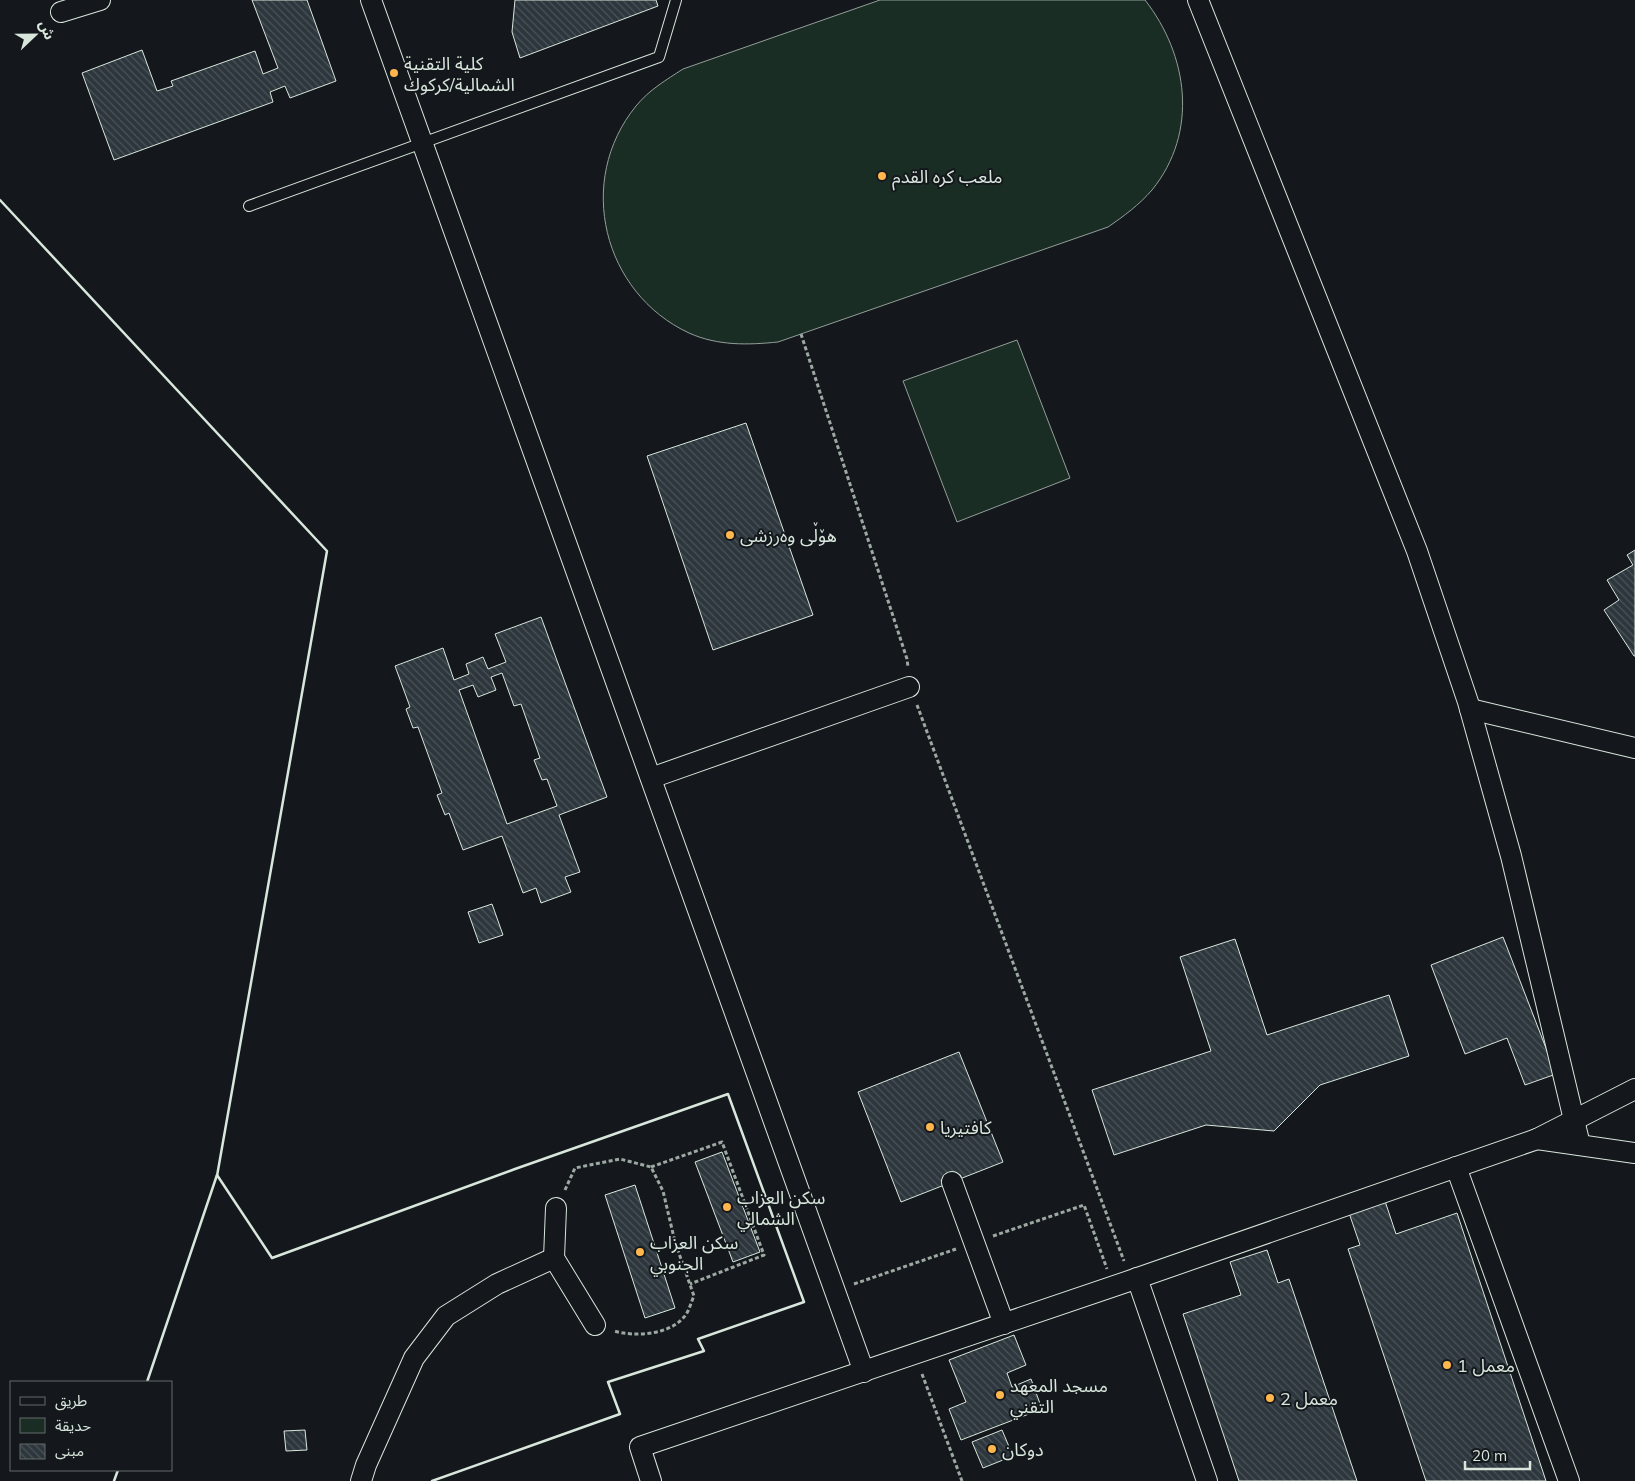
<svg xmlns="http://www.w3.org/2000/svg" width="1635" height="1481" viewBox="0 0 1635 1481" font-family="Mulish,'Noto Sans Arabic',sans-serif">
<defs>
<pattern id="building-back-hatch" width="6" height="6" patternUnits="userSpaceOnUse" patternTransform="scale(1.25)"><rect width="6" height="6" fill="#2c363c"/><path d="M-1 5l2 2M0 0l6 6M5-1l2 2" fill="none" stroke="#4a5358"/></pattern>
</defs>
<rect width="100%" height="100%" fill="#14181c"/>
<g fill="#1a2d24" stroke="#939e99">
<path d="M 880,0 L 1145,0 C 1188,55 1199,132 1152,190 C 1139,205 1124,216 1108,227 L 778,342 C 748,345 718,346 689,333 C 603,293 575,181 636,106 C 649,90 666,80 683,69 Z"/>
<path d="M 1017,340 L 1070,478 L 957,522 L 903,381 Z"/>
</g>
<g fill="url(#building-back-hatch)" stroke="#d8e6dc" fill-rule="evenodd">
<path d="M 252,0 L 307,0 L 336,81 L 290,98 L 285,86 L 270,92 L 273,102 L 114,160 L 82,73 L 142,50 L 157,91 L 173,86 L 171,81 L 255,51 L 263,74 L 278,68 Z"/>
<path d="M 515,0 L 656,0 L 658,6 L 520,58 L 512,32 Z"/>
<path d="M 746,423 L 813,615 L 713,650 L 647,456 Z"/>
<path d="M 1635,550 L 1635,656 L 1634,656 L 1604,610 L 1619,600 L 1607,580 L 1633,565 L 1627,555 Z"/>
<path d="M 541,617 L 607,797 L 559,815 L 580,872 L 565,877 L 571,892 L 541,903 L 536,888 L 523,893 L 502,836 L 463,850 L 449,813 L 445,815 L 437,795 L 442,793 L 418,727 L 413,728 L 406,709 L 410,707 L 395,666 L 443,648 L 454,680 L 469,674 L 466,664 L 483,657 L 488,669 L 506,662 L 495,634 ZM 502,673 L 514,706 L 521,704 L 540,758 L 534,760 L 542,780 L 547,779 L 557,806 L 507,824 L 459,690 L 473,685 L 478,697 L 496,690 L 491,677 Z"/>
<path d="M 492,904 L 503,935 L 479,943 L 468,912 Z"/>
<path d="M 1503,937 L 1556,1074 L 1525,1085 L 1507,1038 L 1465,1054 L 1431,965 Z"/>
<path d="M 1235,939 L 1267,1035 L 1389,995 L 1409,1056 L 1320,1085 L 1274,1131 L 1206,1125 L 1114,1155 L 1092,1090 L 1211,1051 L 1180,957 Z"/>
<path d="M 959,1052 L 1003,1162 L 901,1202 L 858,1092 Z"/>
<path d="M 722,1152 L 760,1252 L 733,1262 L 695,1162 Z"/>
<path d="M 635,1185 L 675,1308 L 645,1318 L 605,1195 Z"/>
<path d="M 1384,1198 L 1396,1234 L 1457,1213 L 1546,1481 L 1426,1481 L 1348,1249 L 1360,1245 L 1348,1210 Z"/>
<path d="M 1267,1250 L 1278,1283 L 1289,1279 L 1357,1481 L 1239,1481 L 1183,1314 L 1241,1295 L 1230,1262 Z"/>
<path d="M 1014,1335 L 1026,1365 L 1007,1373 L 1012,1387 L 1031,1379 L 1042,1409 L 961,1440 L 949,1409 L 966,1402 L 949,1360 Z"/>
<path d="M 305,1430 L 307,1450 L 286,1451 L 284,1431 Z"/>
<path d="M 1002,1430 L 1013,1456 L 983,1468 L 972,1442 Z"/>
</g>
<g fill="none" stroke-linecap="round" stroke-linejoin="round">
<defs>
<path id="service" d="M 249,206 L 659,57 L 676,0"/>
<g id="minor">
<path d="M 371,0 L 864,1372"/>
<path d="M 1198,0 L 1417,551 L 1468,702 L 1511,856 L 1580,1145"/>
<path d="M 61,12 L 100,0"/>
<path d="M 1470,709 L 1635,748"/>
<path d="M 651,778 L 909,687"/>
<path d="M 1537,1139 L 1635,1153"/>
<path d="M 1456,1167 L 1569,1481"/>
<path d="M 952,1182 L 1004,1324"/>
<path d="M 556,1208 L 554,1258 L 595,1325"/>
<path d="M 1137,1278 L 1207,1481"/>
<path d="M 361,1481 L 366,1465 L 414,1358 L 446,1316 L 497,1284 L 554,1258"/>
<path d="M 651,1481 L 640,1447 L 1132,1280 L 1537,1139 L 1635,1089"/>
</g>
</defs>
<use href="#service" stroke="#d8e6dc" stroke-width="12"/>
<use href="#minor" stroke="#d8e6dc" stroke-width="22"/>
<g stroke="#9da8a2" stroke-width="3" stroke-dasharray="4 2.5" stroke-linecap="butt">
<path d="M 801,334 L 907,659 L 908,667"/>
<path d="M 917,705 L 1124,1261"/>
<path d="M 651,1167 L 722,1142 L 764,1255 L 690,1284"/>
<path d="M 565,1190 L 575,1168 L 620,1159 L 651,1167 L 663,1191 L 675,1242 L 694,1296 C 691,1302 689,1312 684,1317 C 669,1335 635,1337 614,1331"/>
<path d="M 993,1236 L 1084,1205 L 1107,1269"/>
<path d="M 854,1284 L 956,1249"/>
<path d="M 922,1374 L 962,1481"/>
</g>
<use href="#service" stroke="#14181c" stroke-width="10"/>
<use href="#minor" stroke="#14181c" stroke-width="20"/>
<g stroke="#d8e6dc" stroke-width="2.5">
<path d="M 0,200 L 327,551 L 217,1176"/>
<path d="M 147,1382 L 217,1175 L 272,1258 L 515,1169 L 728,1094 L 804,1302 L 698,1339 L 704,1351 L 608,1382 L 620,1414 L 432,1481"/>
<path d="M 114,1481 L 118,1470"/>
</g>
</g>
<g fill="#ffb74d" stroke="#14181c" stroke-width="2">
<circle cx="394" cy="73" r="5"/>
<circle cx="882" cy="176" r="5"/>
<circle cx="730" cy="535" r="5"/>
<circle cx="930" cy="1127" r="5"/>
<circle cx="727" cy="1207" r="5"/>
<circle cx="640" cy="1252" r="5"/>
<circle cx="1447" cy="1365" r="5"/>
<circle cx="1000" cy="1395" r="5"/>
<circle cx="1270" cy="1398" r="5"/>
<circle cx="992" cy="1449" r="5"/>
</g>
<g text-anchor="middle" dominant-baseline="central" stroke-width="4" stroke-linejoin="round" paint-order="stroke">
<g font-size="18" fill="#d8e6dc" stroke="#14181c" text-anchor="start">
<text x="404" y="63">كلية التقنية<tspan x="404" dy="21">الشمالية/كركوك</tspan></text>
<text x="892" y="176">ملعب كره القدم</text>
<text x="740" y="535">هۆڵی وەرزشی</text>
<text x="940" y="1127">کافتیریا</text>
<text x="737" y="1197">سكن العزاب<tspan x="737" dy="21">الشمالي</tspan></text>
<text x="650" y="1242">سكن العزاب<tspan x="650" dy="21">الجنوبي</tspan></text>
<text x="1457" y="1365">معمل 1</text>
<text x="1010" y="1385">مسجد المعهد<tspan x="1010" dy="21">التقني</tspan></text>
<text x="1280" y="1398">معمل 2</text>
<text x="1002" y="1449">دوکان</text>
</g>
</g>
<rect x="10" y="1381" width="162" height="90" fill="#14181c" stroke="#626a69"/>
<rect x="20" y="1397" width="25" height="8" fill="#14181c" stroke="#626a69"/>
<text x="55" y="1406" font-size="15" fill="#d8e6dc">طريق</text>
<rect x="20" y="1418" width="25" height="15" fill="#1a2d24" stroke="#626a69"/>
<text x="55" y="1431" font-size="15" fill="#d8e6dc">حديقة</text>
<rect x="20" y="1444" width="25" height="15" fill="url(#building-back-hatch)" stroke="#626a69"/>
<text x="55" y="1456" font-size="15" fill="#d8e6dc">مبنى</text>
<g transform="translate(35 35) rotate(68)" stroke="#14181c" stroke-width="4" paint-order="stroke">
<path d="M0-4L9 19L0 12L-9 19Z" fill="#d8e6dc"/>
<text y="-8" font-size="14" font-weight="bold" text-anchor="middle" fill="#d8e6dc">ش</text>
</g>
<path d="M1465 1461v8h65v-8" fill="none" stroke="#d8e6dc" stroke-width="2.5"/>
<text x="1472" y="1461" font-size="15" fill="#d8e6dc" stroke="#14181c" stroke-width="4" paint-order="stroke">20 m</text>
</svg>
